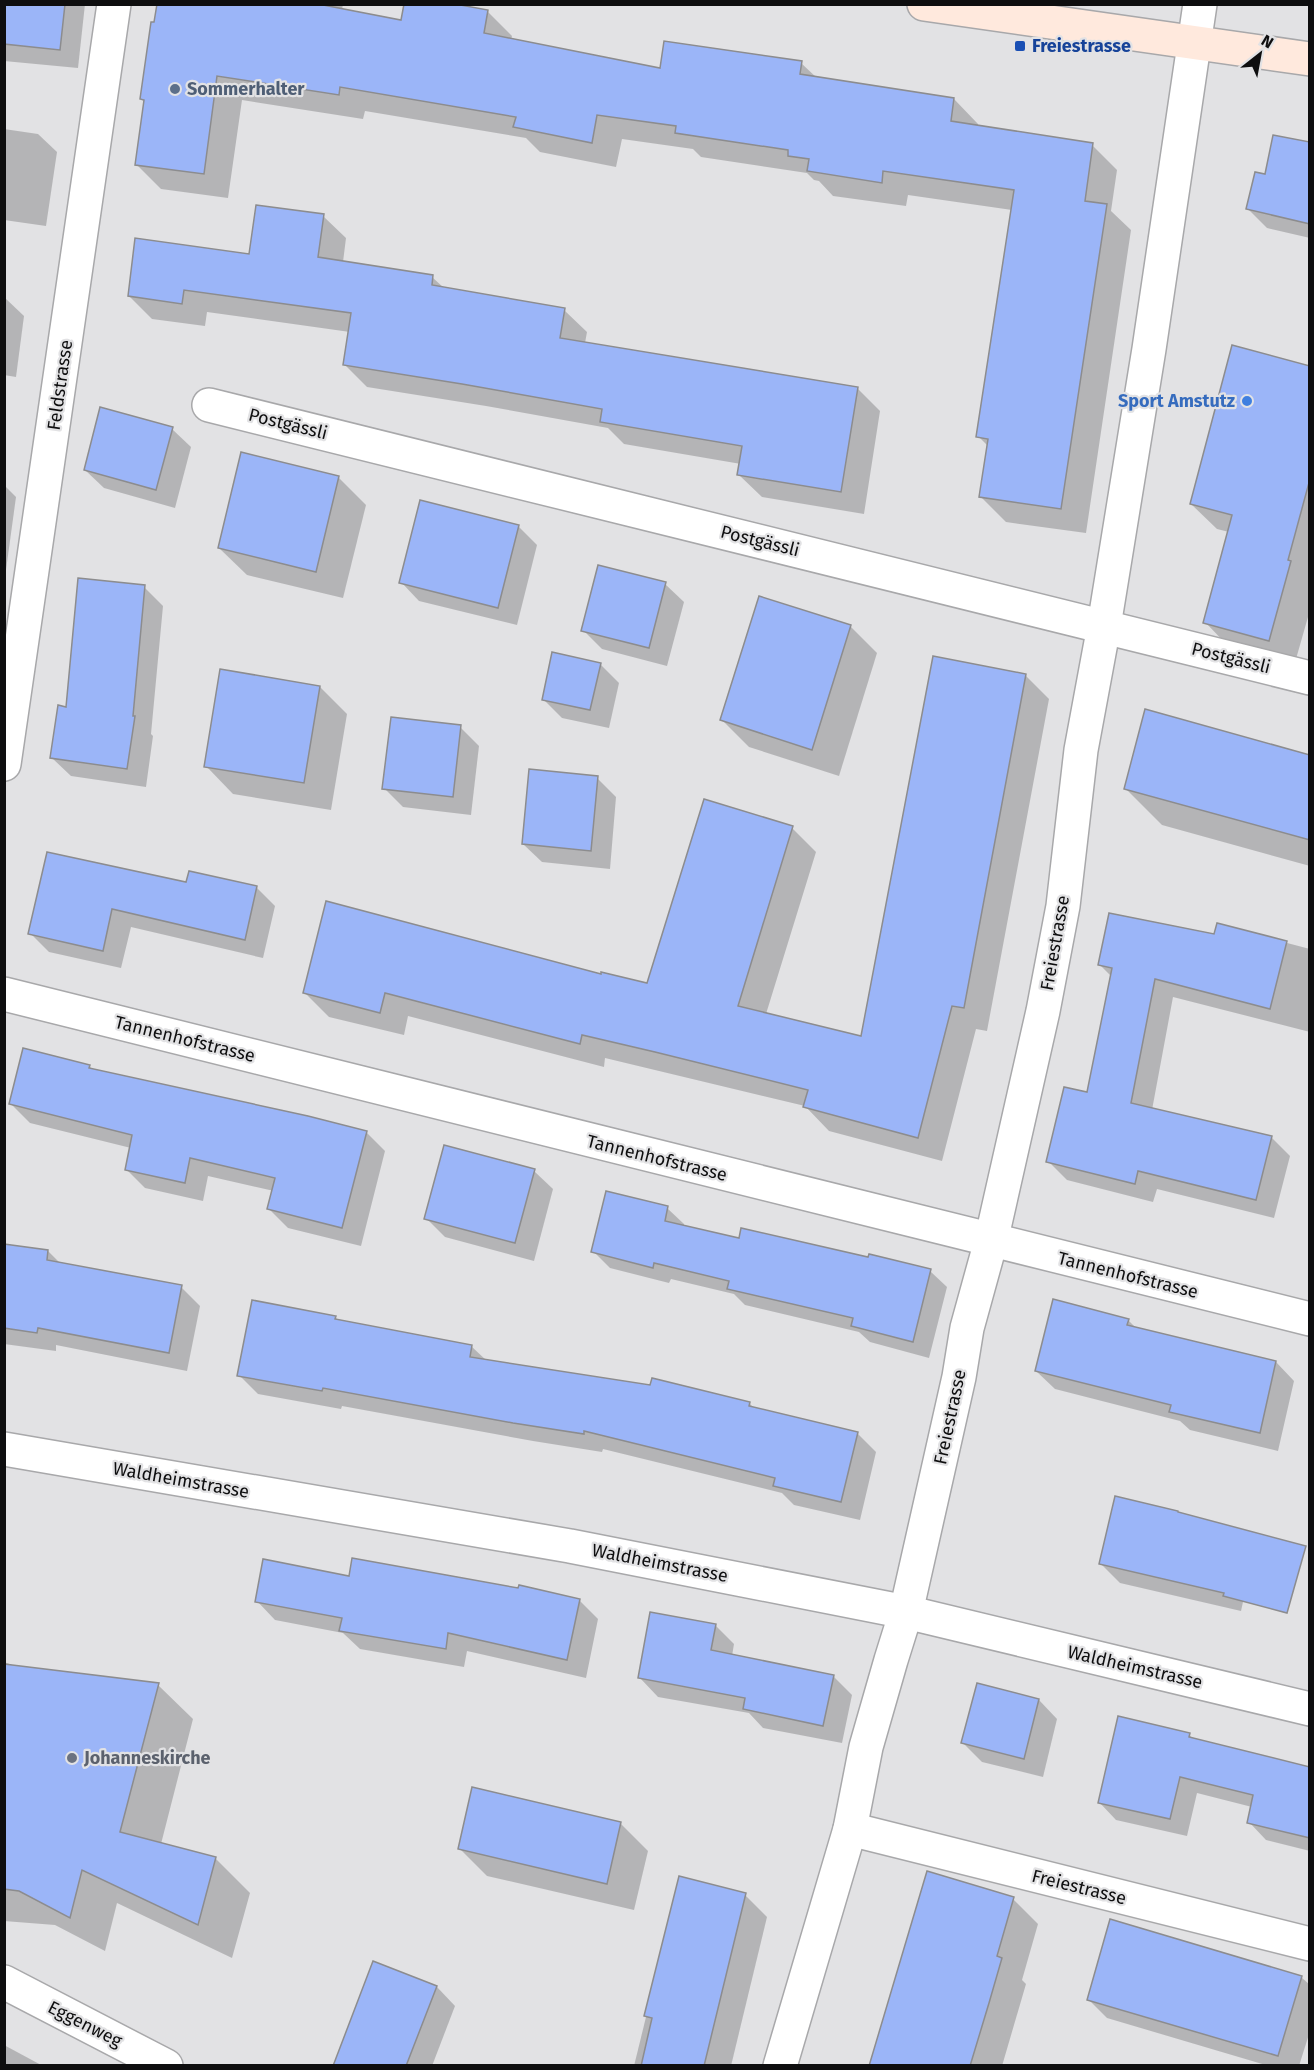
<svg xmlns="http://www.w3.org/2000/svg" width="1314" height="2070" viewBox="0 0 1314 2070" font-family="'Fira Sans',sans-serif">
<rect width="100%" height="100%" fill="#e2e2e4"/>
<g fill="#0003">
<path d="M 4,4 L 85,4 L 78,68 L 4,61 Z"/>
<path d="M 158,4 L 343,4 L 342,10 L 402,22 L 487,11 L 512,36 L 511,40 L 661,70 L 801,63 L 817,78 L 954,99 L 978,124 L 978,127 L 1092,145 L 1117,170 L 1111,211 L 1131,230 L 1086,533 L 1006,522 L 981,497 L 989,447 L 978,436 L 1012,210 L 908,195 L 906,206 L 833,196 L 819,181 L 814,180 L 807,173 L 701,157 L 693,149 L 622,139 L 616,167 L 540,152 L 526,138 L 365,111 L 363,119 L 242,100 L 228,198 L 161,189 L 137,165 L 145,102 L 141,99 Z"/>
<path d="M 4,129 L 38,134 L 57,152 L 46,226 L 4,220 Z"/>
<path d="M 1310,144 L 1310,238 L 1267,228 L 1248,209 L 1266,176 Z"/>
<path d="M 323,216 L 346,238 L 343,262 L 432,277 L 444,288 L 564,310 L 587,332 L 585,343 L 857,388 L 880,411 L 864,514 L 762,497 L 739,475 L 741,464 L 624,444 L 608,428 L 486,406 L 367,387 L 345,365 L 350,332 L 207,312 L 205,326 L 152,319 L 129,296 L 250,256 Z"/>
<path d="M 4,297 L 24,316 L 16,377 L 4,375 Z"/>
<path d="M 1310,367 L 1310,610 L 1294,666 L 1230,648 L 1205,622 L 1229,532 L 1217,529 L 1191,504 Z"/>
<path d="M 172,429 L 191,447 L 175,508 L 104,488 L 85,470 Z"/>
<path d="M 338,477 L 366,505 L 343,598 L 247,575 L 219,548 Z"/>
<path d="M 4,485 L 16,497 L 6,570 L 4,570 Z"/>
<path d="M 518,526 L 537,545 L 517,625 L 419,601 L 401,582 Z"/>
<path d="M 665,584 L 684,602 L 667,666 L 602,649 L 583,630 Z"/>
<path d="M 144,587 L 163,606 L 151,734 L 153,736 L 146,787 L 71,776 L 52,758 L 67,708 Z"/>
<path d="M 850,626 L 877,653 L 839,776 L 749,747 L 722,720 Z"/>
<path d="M 600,664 L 619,683 L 609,728 L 562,718 L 543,699 Z"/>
<path d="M 1025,675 L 1049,699 L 987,1031 L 976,1029 L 942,1161 L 829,1131 L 805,1106 L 605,1058 L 604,1067 L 408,1016 L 404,1035 L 329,1017 L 305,993 L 602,976 L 648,985 L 792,828 L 816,852 L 766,1014 L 863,1037 Z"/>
<path d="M 320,687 L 347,714 L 331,810 L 233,794 L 206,766 Z"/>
<path d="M 460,727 L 479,746 L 471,815 L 403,807 L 384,788 Z"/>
<path d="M 1310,756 L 1310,866 L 1162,825 L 1125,788 Z"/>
<path d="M 597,778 L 616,797 L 610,869 L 542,862 L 523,844 Z"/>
<path d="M 188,884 L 256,887 L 275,906 L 263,958 L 131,927 L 121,968 L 49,952 L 30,933 Z"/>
<path d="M 1218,925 L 1310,949 L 1310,1032 L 1173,997 L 1152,1110 L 1271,1137 L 1290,1156 L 1274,1218 L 1157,1189 L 1153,1202 L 1067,1180 L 1048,1161 L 1088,1094 L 1111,976 L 1100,965 L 1216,935 Z"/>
<path d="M 89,1066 L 93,1070 L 366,1132 L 385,1151 L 361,1246 L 288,1228 L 269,1209 L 274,1191 L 208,1176 L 203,1201 L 145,1188 L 126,1169 L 131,1148 L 30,1123 L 11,1104 Z"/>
<path d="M 534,1171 L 553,1189 L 534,1261 L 445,1237 L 426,1218 Z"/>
<path d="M 667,1208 L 684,1224 L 684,1227 L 740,1240 L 930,1271 L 947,1287 L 929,1358 L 870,1342 L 859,1332 L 745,1305 L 734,1294 L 671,1279 L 669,1283 L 610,1268 L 593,1251 Z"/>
<path d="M 4,1245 L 48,1251 L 61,1264 L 181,1287 L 200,1306 L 187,1371 L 56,1345 L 56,1351 L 4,1344 Z"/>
<path d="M 335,1317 L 340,1322 L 471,1346 L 487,1361 L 749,1403 L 755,1409 L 857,1433 L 876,1452 L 860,1520 L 794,1505 L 782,1493 L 603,1449 L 602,1452 L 533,1441 L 342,1406 L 341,1409 L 258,1394 L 239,1375 Z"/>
<path d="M 1128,1320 L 1136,1328 L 1276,1362 L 1294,1381 L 1278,1451 L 1190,1430 L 1180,1421 L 1055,1389 L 1036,1371 Z"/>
<path d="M 1255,1548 L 1241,1611 L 1120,1583 L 1101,1564 Z"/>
<path d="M 350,1578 L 579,1600 L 598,1619 L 586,1678 L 467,1651 L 464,1667 L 360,1649 L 343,1633 L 275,1620 L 257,1601 Z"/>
<path d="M 715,1625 L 734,1644 L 732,1656 L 833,1676 L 852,1695 L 842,1743 L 763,1728 L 749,1713 L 658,1697 L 640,1678 Z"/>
<path d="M 4,1662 L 15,1666 L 158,1685 L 193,1719 L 161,1844 L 215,1858 L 250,1893 L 232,1958 L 117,1903 L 105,1951 L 55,1925 L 4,1921 Z"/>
<path d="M 978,1685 L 1039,1700 L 1057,1719 L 1043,1777 L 982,1762 L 963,1743 Z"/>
<path d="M 1189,1735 L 1194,1739 L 1310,1768 L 1310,1851 L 1266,1840 L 1249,1822 L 1252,1807 L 1197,1793 L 1187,1836 L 1116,1820 L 1099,1802 Z"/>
<path d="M 620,1823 L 648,1851 L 634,1910 L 487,1876 L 459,1848 Z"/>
<path d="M 680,1878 L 745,1895 L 767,1917 L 731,2066 L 634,2066 Z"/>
<path d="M 1013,1899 L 1038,1924 L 1022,1980 L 1026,1984 L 1002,2066 L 871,2066 Z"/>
<path d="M 374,1963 L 437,1987 L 455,2006 L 432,2066 L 334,2066 Z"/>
<path d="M 1301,1977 L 1310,1985 L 1310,2031 L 1299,2066 L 1269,2066 L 1107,2018 L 1088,1999 Z"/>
<path d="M 4,2045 L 43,2066 L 4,2066 Z"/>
</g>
<g fill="#9bb5f8" stroke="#8c8c8e" stroke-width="1.5">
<path d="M 4,4 L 65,4 L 60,50 L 4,44 Z"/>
<path d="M 157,4 L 318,4 L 401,20 L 404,4 L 455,4 L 488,10 L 484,33 L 660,68 L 664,41 L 802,61 L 800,74 L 954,98 L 951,121 L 1093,143 L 1085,201 L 1107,204 L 1061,509 L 979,497 L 988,439 L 976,437 L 1014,190 L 883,171 L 882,183 L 807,171 L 809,159 L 788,156 L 788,150 L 675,133 L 676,126 L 597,115 L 592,143 L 513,127 L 516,117 L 340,87 L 339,95 L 217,76 L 204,174 L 135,165 L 144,100 L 140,99 L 151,22 L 154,22 Z"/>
<path d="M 1273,135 L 1310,142 L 1310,224 L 1246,209 L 1255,172 L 1265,174 Z"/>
<path d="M 256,205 L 324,214 L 318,257 L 433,275 L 432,285 L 565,308 L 560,338 L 858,387 L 841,492 L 737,475 L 742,446 L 600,422 L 602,409 L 462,384 L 343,365 L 351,313 L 184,290 L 182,304 L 128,296 L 135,238 L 249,254 Z"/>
<path d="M 1232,345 L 1310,366 L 1310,479 L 1288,560 L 1291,561 L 1269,641 L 1203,623 L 1232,515 L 1190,504 Z"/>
<path d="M 100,407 L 173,427 L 156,490 L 84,470 Z"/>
<path d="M 241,452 L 339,476 L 316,572 L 218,548 Z"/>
<path d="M 420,500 L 519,525 L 498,608 L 399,583 Z"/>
<path d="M 598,565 L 666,582 L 649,648 L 581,631 Z"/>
<path d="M 78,578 L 145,585 L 133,716 L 135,716 L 127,769 L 50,758 L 58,705 L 66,707 Z"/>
<path d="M 759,596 L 851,625 L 812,750 L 720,720 Z"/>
<path d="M 552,652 L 601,663 L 590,710 L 542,700 Z"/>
<path d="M 933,656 L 1026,674 L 964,1008 L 952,1006 L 918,1138 L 803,1107 L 808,1090 L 655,1052 L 582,1035 L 580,1044 L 385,993 L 380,1013 L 303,993 L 326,901 L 601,974 L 601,972 L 647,983 L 704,799 L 793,826 L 738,1006 L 861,1036 Z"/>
<path d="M 220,669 L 320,686 L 304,783 L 204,767 Z"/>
<path d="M 1145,709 L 1310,755 L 1310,840 L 1124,789 Z"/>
<path d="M 391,717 L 461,725 L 453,797 L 382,789 Z"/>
<path d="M 529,769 L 598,776 L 591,851 L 522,844 Z"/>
<path d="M 47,852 L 186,882 L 189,871 L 257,886 L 245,940 L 112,909 L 103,951 L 28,934 Z"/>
<path d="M 1109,913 L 1214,934 L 1217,923 L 1287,941 L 1270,1009 L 1155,979 L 1131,1103 L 1272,1136 L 1256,1200 L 1138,1171 L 1135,1184 L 1046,1162 L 1064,1087 L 1087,1092 L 1112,968 L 1098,965 Z"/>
<path d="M 23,1048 L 90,1065 L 89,1068 L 308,1116 L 367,1131 L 342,1228 L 267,1209 L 275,1178 L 190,1158 L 185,1183 L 125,1170 L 132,1135 L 9,1104 Z"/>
<path d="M 444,1145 L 535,1169 L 515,1243 L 424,1219 Z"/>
<path d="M 606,1191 L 668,1206 L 665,1221 L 739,1238 L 741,1228 L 868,1257 L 869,1254 L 931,1269 L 913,1342 L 851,1326 L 853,1318 L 727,1289 L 729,1281 L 654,1263 L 653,1268 L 591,1252 Z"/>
<path d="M 4,1244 L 48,1250 L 47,1260 L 182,1285 L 169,1353 L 38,1328 L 37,1333 L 4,1328 Z"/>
<path d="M 1053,1299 L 1129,1319 L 1127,1325 L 1276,1361 L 1260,1433 L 1169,1412 L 1171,1405 L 1035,1371 Z"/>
<path d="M 252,1300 L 336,1316 L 335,1319 L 472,1345 L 470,1357 L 650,1385 L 652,1378 L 750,1402 L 749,1406 L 858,1432 L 841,1502 L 773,1486 L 775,1478 L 584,1431 L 584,1434 L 513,1423 L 323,1388 L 322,1391 L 237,1376 Z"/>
<path d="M 1115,1496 L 1178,1511 L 1178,1512 L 1306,1546 L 1287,1613 L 1223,1596 L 1224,1593 L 1099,1564 Z"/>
<path d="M 352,1558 L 518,1588 L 519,1585 L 580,1599 L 567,1660 L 448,1633 L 446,1649 L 339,1631 L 342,1618 L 255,1602 L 263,1559 L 349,1576 Z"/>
<path d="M 650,1612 L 716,1624 L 711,1650 L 834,1675 L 823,1726 L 743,1709 L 745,1698 L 638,1678 Z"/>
<path d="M 4,1664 L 159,1683 L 120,1832 L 216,1857 L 198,1925 L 82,1870 L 70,1918 L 19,1891 L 4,1889 Z"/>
<path d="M 977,1683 L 1039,1699 L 1024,1759 L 961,1743 Z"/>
<path d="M 1118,1716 L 1190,1733 L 1189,1737 L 1310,1767 L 1310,1838 L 1247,1823 L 1253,1795 L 1180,1777 L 1170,1819 L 1098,1803 Z"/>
<path d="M 472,1787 L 621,1822 L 607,1884 L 458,1849 Z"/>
<path d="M 927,1871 L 1014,1897 L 997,1956 L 1002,1958 L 989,2003 L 970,2066 L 869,2066 Z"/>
<path d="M 679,1876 L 746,1893 L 704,2066 L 641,2066 L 652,2018 L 644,2016 Z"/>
<path d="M 1110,1919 L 1302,1976 L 1278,2056 L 1087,2000 Z"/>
<path d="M 373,1961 L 437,1986 L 406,2066 L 333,2066 Z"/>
</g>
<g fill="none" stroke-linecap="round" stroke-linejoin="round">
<defs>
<g id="minor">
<path d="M 209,405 L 1310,678"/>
<path d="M 4,764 L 114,4"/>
<path d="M 4,994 L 1310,1319"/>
<path d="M 4,1449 L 570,1546 L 906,1612 L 1310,1709"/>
<path d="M 850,1829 L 1310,1944"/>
<path d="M 4,1982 L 166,2066"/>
<path d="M 780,2066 L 850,1829 L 866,1747 L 891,1660 L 906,1612 L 959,1377 L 967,1328 L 991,1241 L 1043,1011 L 1063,906 L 1081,750 L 1104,626 L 1149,349 L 1200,4"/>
</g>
<path id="secondary" d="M 924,4 L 1310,59"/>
</defs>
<use href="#minor" stroke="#a8a8aa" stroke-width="36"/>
<use href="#secondary" stroke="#a8a8aa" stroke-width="36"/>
<use href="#minor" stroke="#fff" stroke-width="33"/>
<use href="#secondary" stroke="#ffe9dd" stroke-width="33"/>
</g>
<rect fill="#1a4fb4" stroke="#e2e2e4" stroke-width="2" x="1014" y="40" width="12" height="12" rx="3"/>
<circle fill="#5c6f8a" stroke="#e2e2e4" stroke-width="2" cx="175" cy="89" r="6"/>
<circle fill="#3f7fe0" stroke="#e2e2e4" stroke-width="2" cx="1247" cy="401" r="6"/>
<circle fill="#6b7280" stroke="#e2e2e4" stroke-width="2" cx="72" cy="1758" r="6"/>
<g text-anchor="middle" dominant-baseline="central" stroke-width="4.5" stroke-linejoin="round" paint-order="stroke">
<g font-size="18" font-weight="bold" fill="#164399" stroke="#e2e2e4" text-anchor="start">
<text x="1032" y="46">Freiestrasse</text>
</g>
<g font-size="18" font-weight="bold" fill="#4e5e75" stroke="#e2e2e4" text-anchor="start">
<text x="187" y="89">Sommerhalter</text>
</g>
<g font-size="18" fill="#0e0e0f" stroke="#e2e2e4">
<text transform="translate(60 385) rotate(-82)">Feldstrasse</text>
<text transform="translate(288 424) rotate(14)">Postgässli</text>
<text transform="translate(760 541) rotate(14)">Postgässli</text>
<text transform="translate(1231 658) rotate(14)">Postgässli</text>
<text transform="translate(1055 943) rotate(-80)">Freiestrasse</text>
<text transform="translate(185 1039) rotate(14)">Tannenhofstrasse</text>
<text transform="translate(657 1158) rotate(14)">Tannenhofstrasse</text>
<text transform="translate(1128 1275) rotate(14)">Tannenhofstrasse</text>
<text transform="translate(950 1417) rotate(-78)">Freiestrasse</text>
<text transform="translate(181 1480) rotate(10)">Waldheimstrasse</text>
<text transform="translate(660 1563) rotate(11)">Waldheimstrasse</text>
<text transform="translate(1135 1667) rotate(13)">Waldheimstrasse</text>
<text transform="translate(1079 1887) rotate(14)">Freiestrasse</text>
<text transform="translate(85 2024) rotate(27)">Eggenweg</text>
</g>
<g font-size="18" font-weight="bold" fill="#366cbe" stroke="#e2e2e4" text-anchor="end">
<text x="1235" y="401">Sport Amstutz</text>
</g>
<g font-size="18" font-weight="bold" fill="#5b616d" stroke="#e2e2e4" text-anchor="start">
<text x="84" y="1758">Johanneskirche</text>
</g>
</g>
<rect width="1314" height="2070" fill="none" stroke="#0e0e0f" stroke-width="12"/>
<g transform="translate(1260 54) rotate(31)" stroke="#e2e2e4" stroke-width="4.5" paint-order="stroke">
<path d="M0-4.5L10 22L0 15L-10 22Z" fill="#0e0e0f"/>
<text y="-9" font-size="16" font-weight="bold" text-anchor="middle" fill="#0e0e0f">N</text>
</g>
</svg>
